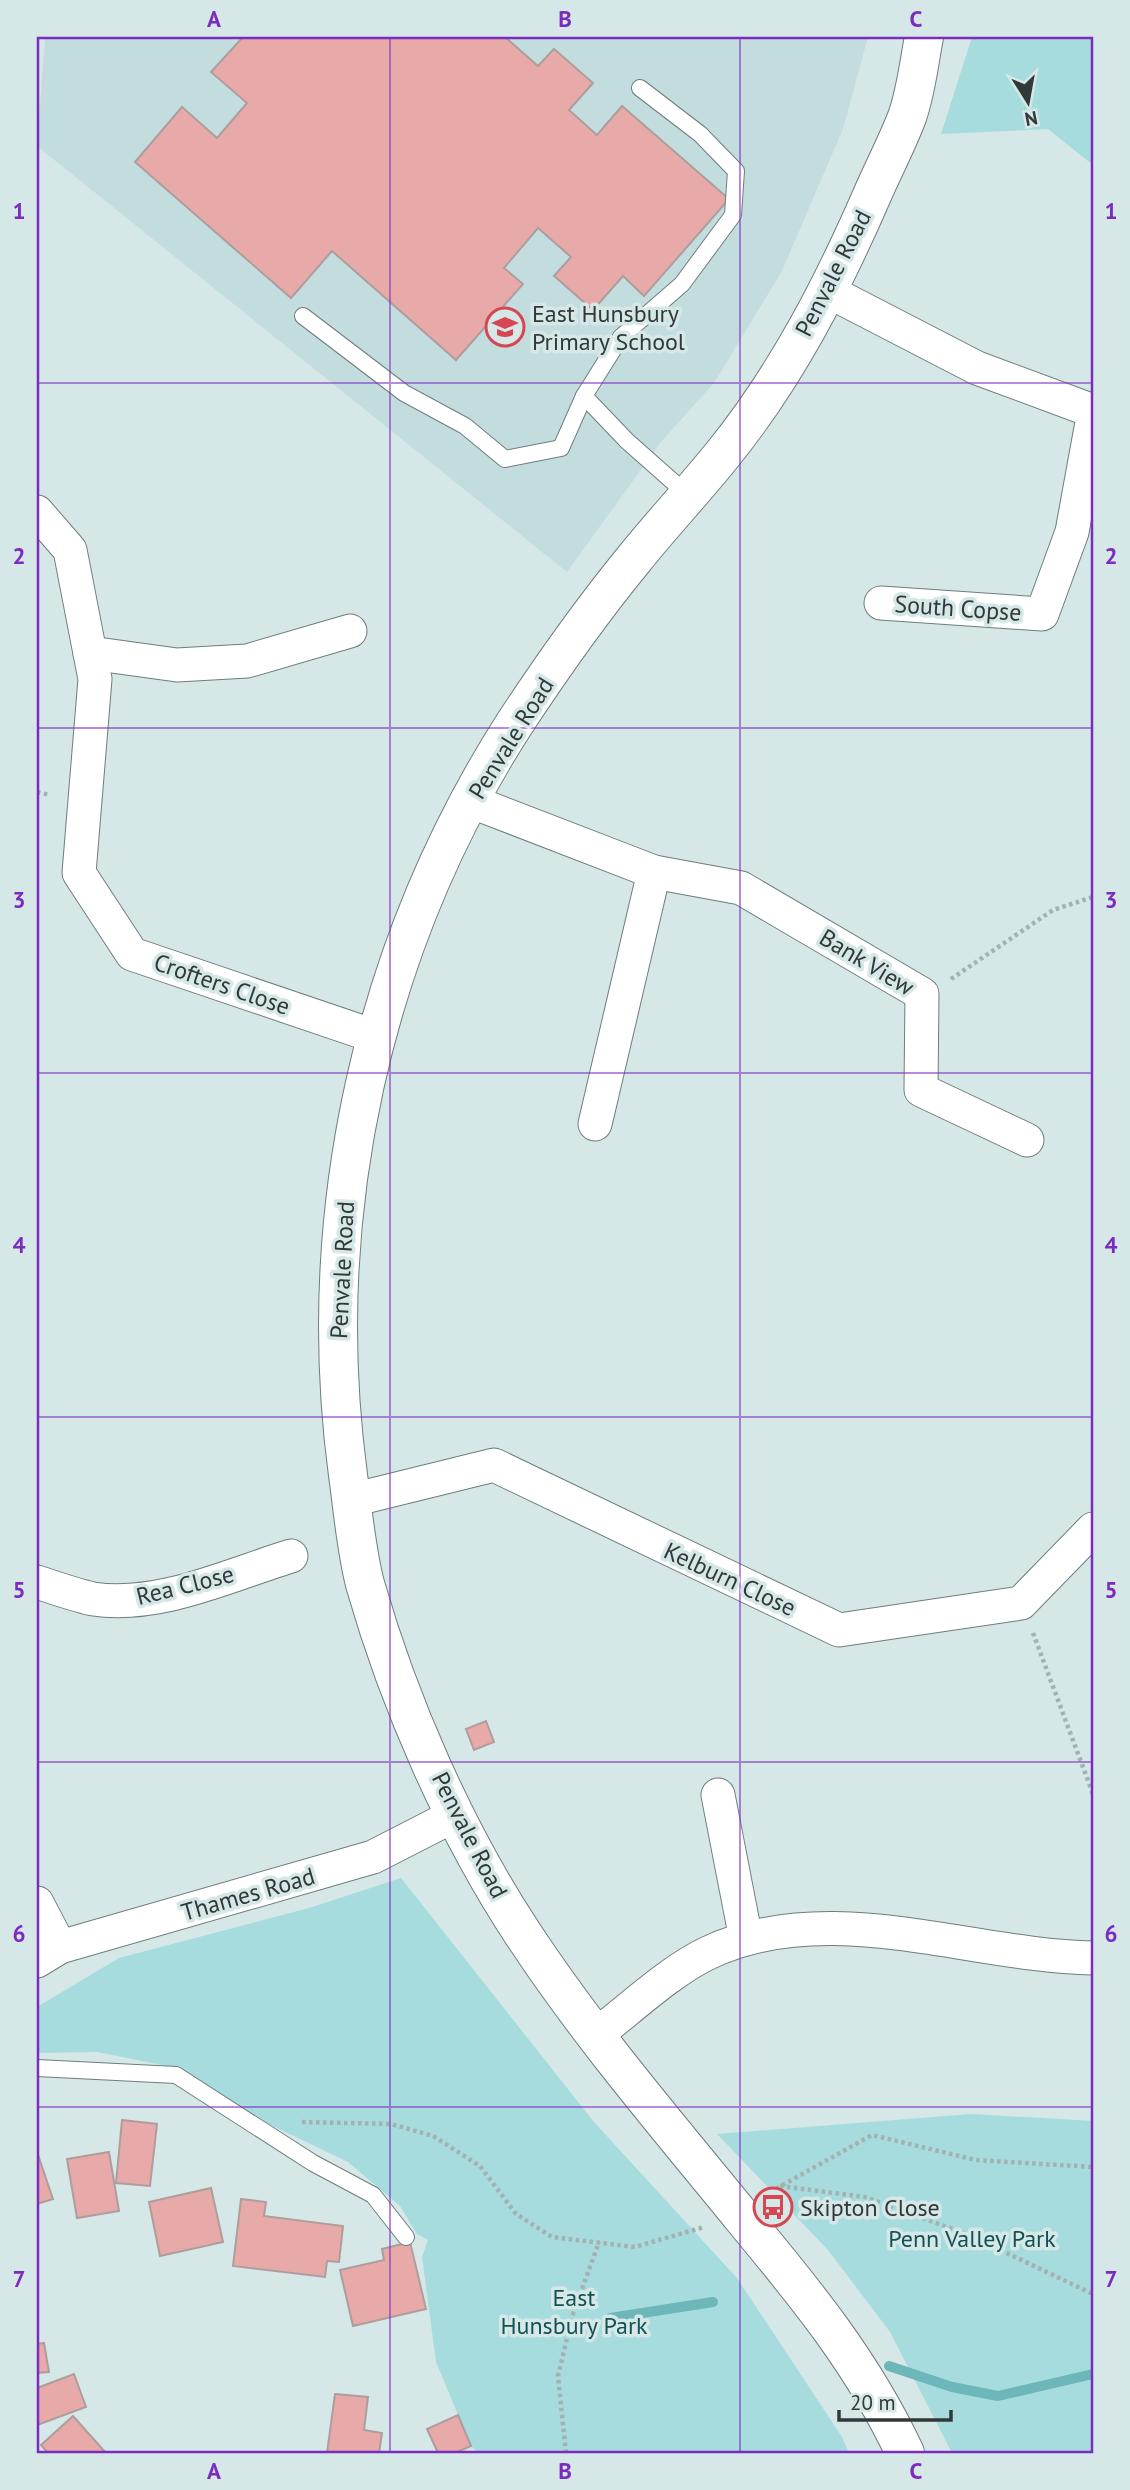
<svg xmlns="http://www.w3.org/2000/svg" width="1130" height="2490" viewBox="0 0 1130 2490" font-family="'PT Sans',sans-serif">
<rect width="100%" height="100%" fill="#d6e7e7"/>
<path fill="#c3dddf" d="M 45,37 L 868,37 L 843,129 L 782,271 L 714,383 L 661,442 L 567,572 L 37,146 Z"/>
<g fill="#a7dcdf">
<path d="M 972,37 L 1093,37 L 1093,165 L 1048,129 L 941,134 Z"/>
<path d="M 401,1878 L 594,2122 L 737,2278 L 842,2437 L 849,2453 L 479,2453 L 471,2446 L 436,2362 L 422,2257 L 428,2240 L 417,2234 L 400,2206 L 348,2162 L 252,2116 L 177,2068 L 97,2052 L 37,2053 L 37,2007 L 119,1958 L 309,1908 Z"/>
<path d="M 971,2114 L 1093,2121 L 1093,2453 L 952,2453 L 890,2332 L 828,2250 L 717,2134 Z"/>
</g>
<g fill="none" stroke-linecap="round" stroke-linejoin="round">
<g stroke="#6db6ba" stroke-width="10">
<path d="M 610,2318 L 713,2302"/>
<path d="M 889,2366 L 952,2387 L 998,2396 L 1093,2374"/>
</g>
</g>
<g fill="#e7aaa9" stroke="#ad9e9d" stroke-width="2">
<path d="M 243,37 L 505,37 L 538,66 L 554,49 L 593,83 L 569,110 L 597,135 L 622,106 L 729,199 L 644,296 L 623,276 L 593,310 L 554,276 L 571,257 L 538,228 L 504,268 L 523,284 L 456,360 L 332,251 L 291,298 L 135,162 L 182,107 L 217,138 L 247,103 L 211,72 Z"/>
<path d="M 486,1721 L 494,1742 L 474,1750 L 466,1729 Z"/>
<path d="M 122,2120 L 157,2124 L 150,2186 L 116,2183 Z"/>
<path d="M 37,2152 L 53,2199 L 37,2204 Z"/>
<path d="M 109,2152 L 119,2211 L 77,2218 L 67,2159 Z"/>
<path d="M 211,2188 L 223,2242 L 160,2256 L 149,2202 Z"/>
<path d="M 241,2199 L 266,2202 L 264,2216 L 343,2226 L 339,2262 L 327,2261 L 325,2277 L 233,2266 Z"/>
<path d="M 410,2242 L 426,2309 L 353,2326 L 340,2270 L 384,2260 L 382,2249 Z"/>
<path d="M 44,2343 L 49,2372 L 37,2373 L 37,2344 Z"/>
<path d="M 74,2374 L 86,2407 L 37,2425 L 37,2388 Z"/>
<path d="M 335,2394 L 368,2397 L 364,2430 L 382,2433 L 379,2453 L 327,2453 Z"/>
<path d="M 458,2415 L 471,2446 L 455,2453 L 438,2453 L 427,2429 Z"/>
<path d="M 73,2416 L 106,2453 L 48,2453 L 41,2445 Z"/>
</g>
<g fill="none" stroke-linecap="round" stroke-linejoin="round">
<defs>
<g id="service">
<path d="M 640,88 L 700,134 L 736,171 L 733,215 L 682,284 L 621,337 L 584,396 L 627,441 L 688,495"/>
<path d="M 303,316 L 404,393 L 465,426 L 505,459 L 561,448 L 584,396"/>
<path d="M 37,2068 L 176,2075 L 313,2163 L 373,2195 L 406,2237"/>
</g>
<g id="minor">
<path d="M 828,291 L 977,368 L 1093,411"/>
<path d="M 37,512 L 70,550 L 95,679 L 79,873 L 132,954 L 374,1036"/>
<path d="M 881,603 L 1042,614 L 1072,532 L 1093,417"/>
<path d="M 90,653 L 177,665 L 247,661 L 350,631"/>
<path d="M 470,801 L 654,872 L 741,888 L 922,994 L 921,1090 L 1027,1140"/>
<path d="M 595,1124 L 654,872"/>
<path d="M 352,1500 L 494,1465 L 839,1630 L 1021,1603 L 1093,1529"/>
<path d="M 37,1582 C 55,1588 75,1595 93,1599 C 159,1609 229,1575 291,1556"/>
<path d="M 718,1795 L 746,1939"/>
<path d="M 37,1903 L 60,1947"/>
<path d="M 37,1961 L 60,1947 L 373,1857 L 455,1815"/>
<path d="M 596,2035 C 630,2009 670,1971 708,1953 C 828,1896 970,1956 1093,1958"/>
</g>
<path id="tertiary" d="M 905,2453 C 863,2363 805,2293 742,2217 C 667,2125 588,2033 523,1934 C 455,1831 399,1703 365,1584 C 356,1549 353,1511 348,1475 C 313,1215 372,947 513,726 C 549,671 593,609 634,559 C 663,523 694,490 723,454 C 787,375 833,285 873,193 C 884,168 897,143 907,117 C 916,92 919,63 924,37"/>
</defs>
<use href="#service" stroke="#6e7d7e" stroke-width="18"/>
<use href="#minor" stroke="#6e7d7e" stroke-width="35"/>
<use href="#tertiary" stroke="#6e7d7e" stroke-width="40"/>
<g stroke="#a3b1b1" stroke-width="4.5" stroke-dasharray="3.5 3.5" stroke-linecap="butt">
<path d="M 37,792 L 50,795"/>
<path d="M 951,979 L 1053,910 L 1093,897"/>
<path d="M 1033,1633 L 1093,1794"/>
<path d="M 302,2122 L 391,2124 L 433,2136 L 480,2166 L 516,2214 L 552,2237 L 635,2247 L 704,2227"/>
<path d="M 780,2186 L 865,2197 L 969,2235 L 1093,2294"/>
<path d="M 770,2192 L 872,2135 L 976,2160 L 1093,2167"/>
<path d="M 566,2453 L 558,2376 L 572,2317 L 599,2242"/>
</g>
<use href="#service" stroke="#fff" stroke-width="16"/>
<use href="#minor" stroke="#fff" stroke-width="33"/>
<use href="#tertiary" stroke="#fff" stroke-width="38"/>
</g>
<path fill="none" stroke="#7b2cbf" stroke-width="2" stroke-opacity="0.55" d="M 390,37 L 390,2453M 740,37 L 740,2453M 37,383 L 1093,383M 37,728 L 1093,728M 37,1073 L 1093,1073M 37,1417 L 1093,1417M 37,1762 L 1093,1762M 37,2107 L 1093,2107"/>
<defs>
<symbol id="school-ring" viewBox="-11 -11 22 22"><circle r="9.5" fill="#d6e7e7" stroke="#d64653" stroke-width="1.5"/><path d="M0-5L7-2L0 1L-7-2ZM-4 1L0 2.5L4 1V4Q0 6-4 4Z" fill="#d64653"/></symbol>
<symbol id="bus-ring" viewBox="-11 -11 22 22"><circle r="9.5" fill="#d6e7e7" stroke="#d64653" stroke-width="1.5"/><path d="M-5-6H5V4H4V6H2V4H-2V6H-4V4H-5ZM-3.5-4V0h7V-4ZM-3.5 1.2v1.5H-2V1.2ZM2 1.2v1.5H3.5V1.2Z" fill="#d64653"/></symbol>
</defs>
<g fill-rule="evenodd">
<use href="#school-ring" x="483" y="305" width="44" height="44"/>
<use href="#bus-ring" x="751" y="2185" width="44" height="44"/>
</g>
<g text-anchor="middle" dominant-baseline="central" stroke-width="7" stroke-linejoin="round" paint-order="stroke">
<g font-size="24" fill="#313838" stroke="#d6e7e7">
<text transform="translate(833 273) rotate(-63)">Penvale Road</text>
<text transform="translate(958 608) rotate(4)">South Copse</text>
<text transform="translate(511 738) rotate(-58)">Penvale Road</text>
<text transform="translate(867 962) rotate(31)">Bank View</text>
<text transform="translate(222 984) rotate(19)">Crofters Close</text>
<text transform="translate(342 1270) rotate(-87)">Penvale Road</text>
<text transform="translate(730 1579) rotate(25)">Kelburn Close</text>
<text transform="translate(185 1585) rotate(-14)">Rea Close</text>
<text transform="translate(470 1835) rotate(63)">Penvale Road</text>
<text transform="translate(248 1894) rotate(-16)">Thames Road</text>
</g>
<g font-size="24" fill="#313838" stroke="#d6e7e7" text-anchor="start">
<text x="532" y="313">East Hunsbury<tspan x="532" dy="28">Primary School</tspan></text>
<text x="800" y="2207">Skipton Close</text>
</g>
<g font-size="24" fill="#125255" stroke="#d6e7e7">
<text x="972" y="2238">Penn Valley Park</text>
<text x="574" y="2297">East<tspan x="574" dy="28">Hunsbury Park</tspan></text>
</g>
</g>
<rect width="1130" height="2490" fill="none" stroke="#d6e7e7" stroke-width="77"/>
<g transform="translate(1028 102) rotate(169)" stroke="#d6e7e7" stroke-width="5" paint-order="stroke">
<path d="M0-5L12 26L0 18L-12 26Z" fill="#313838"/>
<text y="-10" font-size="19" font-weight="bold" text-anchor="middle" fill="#313838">N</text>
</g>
<path d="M839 2410v10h112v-10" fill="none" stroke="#313838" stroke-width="3.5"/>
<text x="850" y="2410" font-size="21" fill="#313838" stroke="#d6e7e7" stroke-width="5" paint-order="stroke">20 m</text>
<rect x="38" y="38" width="1054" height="2414" fill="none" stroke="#7b2cbf" stroke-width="2.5"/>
<g font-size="23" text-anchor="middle" font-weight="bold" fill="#7b2cbf">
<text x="214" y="27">A</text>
<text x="565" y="27">B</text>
<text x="916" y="27">C</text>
<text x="19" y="219">1</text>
<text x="1111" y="219">1</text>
<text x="19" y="564">2</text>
<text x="1111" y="564">2</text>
<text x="19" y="908">3</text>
<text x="1111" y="908">3</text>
<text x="19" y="1253">4</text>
<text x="1111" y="1253">4</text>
<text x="19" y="1598">5</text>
<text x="1111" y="1598">5</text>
<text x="19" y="1942">6</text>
<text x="1111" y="1942">6</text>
<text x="19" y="2287">7</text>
<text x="1111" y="2287">7</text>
<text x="214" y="2479">A</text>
<text x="565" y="2479">B</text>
<text x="916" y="2479">C</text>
</g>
</svg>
